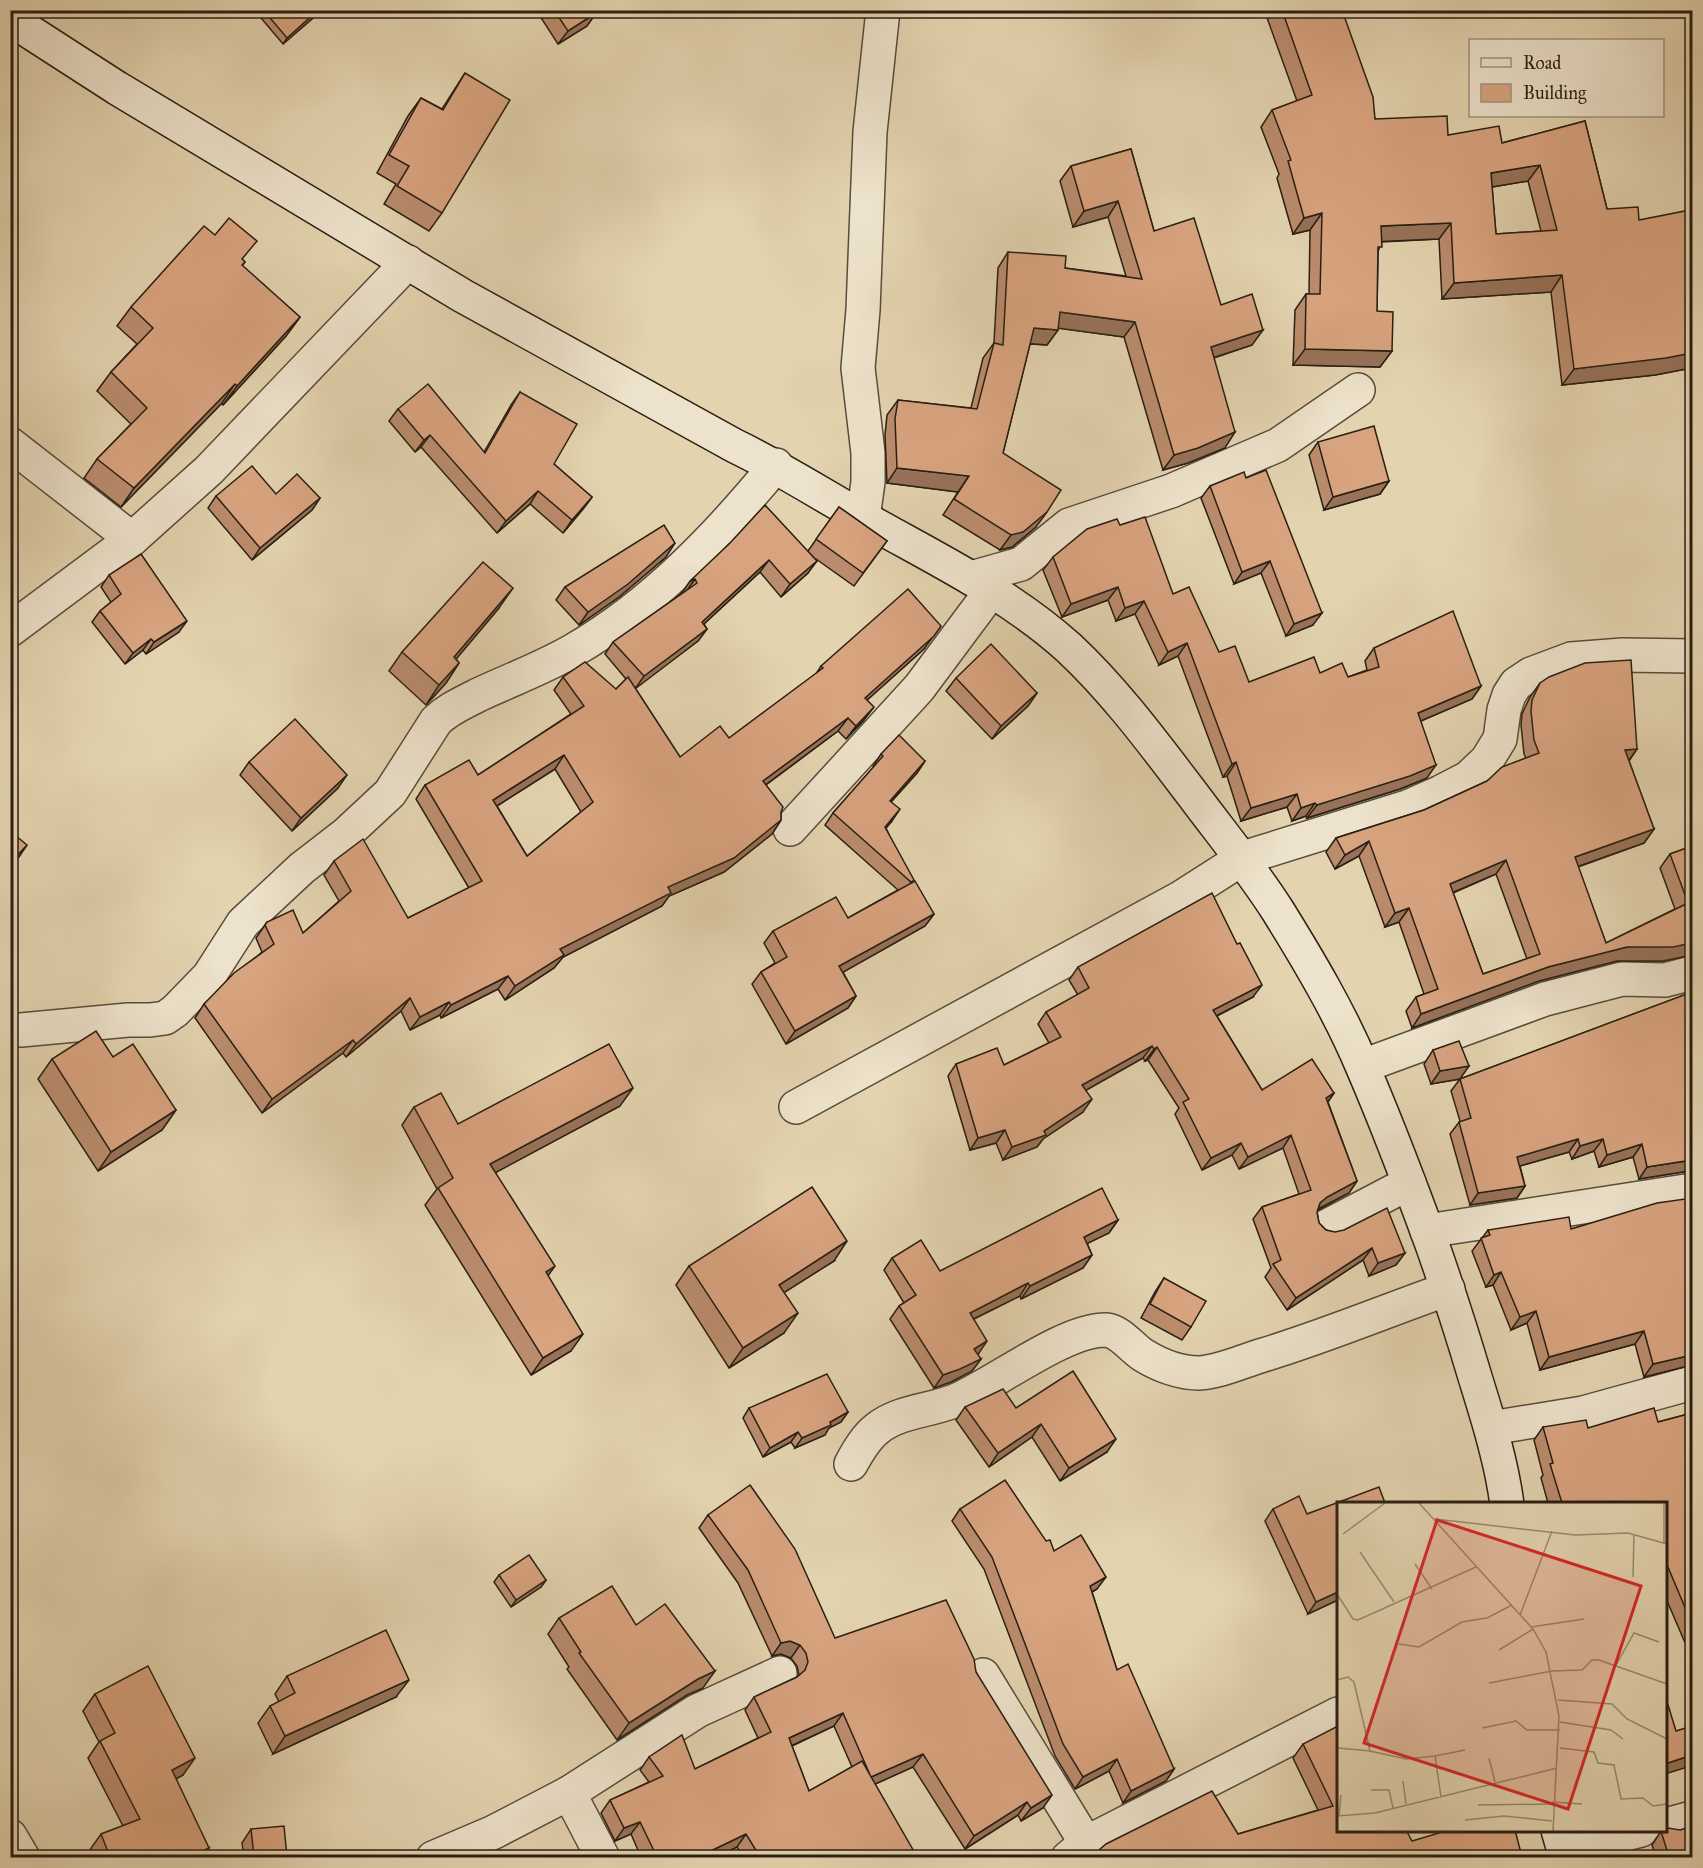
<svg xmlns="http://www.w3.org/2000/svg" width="1703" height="1868" viewBox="0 0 1703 1868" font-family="'IM FELL Great Primer',serif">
<rect width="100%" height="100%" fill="#e3d3af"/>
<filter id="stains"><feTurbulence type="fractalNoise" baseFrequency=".00333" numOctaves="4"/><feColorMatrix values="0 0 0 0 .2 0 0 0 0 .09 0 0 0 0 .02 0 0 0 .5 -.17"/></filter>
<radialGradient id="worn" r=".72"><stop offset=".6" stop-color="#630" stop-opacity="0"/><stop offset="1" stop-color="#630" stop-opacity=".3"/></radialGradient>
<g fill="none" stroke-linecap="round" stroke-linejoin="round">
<defs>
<g id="street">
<path d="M 10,444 L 132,539"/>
<path d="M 863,518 L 868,482 L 868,453 L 858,368 L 863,310 L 870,132 L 883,10"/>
<path d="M 971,578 L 1021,564 L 1069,525 L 1171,491 L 1278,445 L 1358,390"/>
<path d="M 10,630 L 132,539 L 209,470 L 408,262"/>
<path d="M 790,829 L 919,688 L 992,590"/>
<path d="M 21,1030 L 128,1020 L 150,1020 L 165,1018 L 175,1011 L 209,976 L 243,923 L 302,868 L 346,834 L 390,793 L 436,721 C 448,709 463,703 478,695 C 510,680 543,668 574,650 C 653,604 718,536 776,465"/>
<path d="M 1363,1066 L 1545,999 L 1622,979 L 1665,980 L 1692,973"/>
<path d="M 796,1107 L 1182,897 L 1243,858 L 1407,807 L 1441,792 L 1468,778 L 1487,760 L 1500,739 L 1504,710 L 1509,695 L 1516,684 L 1531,674 L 1571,659 L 1623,655 L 1692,656"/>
<path d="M 1327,1226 L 1409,1183"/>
<path d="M 1427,1231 L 1692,1190"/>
<path d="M 1491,1428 L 1583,1413 L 1692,1383"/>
<path d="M 851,1464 C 858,1451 866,1437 878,1428 C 901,1410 933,1411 959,1399 C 997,1382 1066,1329 1106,1330 C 1120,1331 1132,1348 1143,1355 C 1159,1365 1180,1373 1199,1373 C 1219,1372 1241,1362 1260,1356 C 1324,1337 1385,1311 1448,1289"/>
<path d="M 983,1675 L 1086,1843"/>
<path d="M 569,1793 L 697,1711 L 780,1673"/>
<path d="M 1666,1825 L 1692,1818"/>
<path d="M 10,1836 L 23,1858"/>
<path d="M 1563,1850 L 1641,1830"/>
<path d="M 433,1858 L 494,1832 L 569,1793 L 603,1858"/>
<path d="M 1068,1858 L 1086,1843 L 1338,1714"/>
</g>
<g id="secondary">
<path d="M 10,19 L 117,88 L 463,296 L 735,446 C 781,468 822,495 867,520 C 936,559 1009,594 1069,648 C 1116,692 1154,744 1193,795 C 1222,834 1252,870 1278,911 C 1309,961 1340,1013 1363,1068 C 1388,1126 1411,1187 1433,1247 C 1448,1290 1462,1333 1475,1377 C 1488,1419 1501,1460 1507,1504"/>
<path d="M 1558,1830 L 1566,1858"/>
</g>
</defs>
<use href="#street" stroke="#584c3a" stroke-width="36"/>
<use href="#secondary" stroke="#2a1f13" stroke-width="36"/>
<use href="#street" stroke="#ede2cb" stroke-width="33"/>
<use href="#secondary" stroke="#ede2cb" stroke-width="33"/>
</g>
<g fill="#ba8c6d" stroke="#2a1f13" stroke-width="1.5" fill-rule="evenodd">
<path d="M 536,10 L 594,10 L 596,13 L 587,26 L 558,44 Z"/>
<path d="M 1269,10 L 1357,10 L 1343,15 L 1375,119 L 1448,135 L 1502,143 L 1585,121 L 1607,209 L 1639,220 L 1692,221 L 1692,368 L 1655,375 L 1562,385 L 1551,292 L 1442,299 L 1439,239 L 1381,242 L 1378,252 L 1377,311 L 1392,351 L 1380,367 L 1293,365 L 1295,310 L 1306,294 L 1309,294 L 1310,230 L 1293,234 L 1277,178 L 1279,174 L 1261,127 L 1272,110 L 1297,101 L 1266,15 ZM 1528,181 L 1541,231 L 1496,234 L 1492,187 Z"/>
<path d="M 317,11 L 313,18 L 283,44 L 261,18 L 265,12 Z"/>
<path d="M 465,73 L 442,213 L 429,231 L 384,204 L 396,184 L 377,173 L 408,116 L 421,98 L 442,109 Z"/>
<path d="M 1131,149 L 1154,231 L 1221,305 L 1252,345 L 1214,358 L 1225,448 L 1188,463 L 1163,470 L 1124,337 L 1058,328 L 1058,330 L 1047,345 L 1030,344 L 1003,453 L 1036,527 L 1012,547 L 1000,550 L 943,515 L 958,492 L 887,483 L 885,435 L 887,415 L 898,400 L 971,408 L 983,358 L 994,343 L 998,268 L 1008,252 L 1065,268 L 1126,276 L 1108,217 L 1073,227 L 1060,181 L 1071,166 Z"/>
<path d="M 243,260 L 245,262 L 242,266 L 300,317 L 286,336 L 223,405 L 222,403 L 121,507 L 84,478 L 97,459 L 131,424 L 97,391 L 111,372 L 137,344 L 117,326 L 131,307 Z"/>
<path d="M 520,392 L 554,464 L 592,497 L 583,509 L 563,533 L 530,504 L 497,533 L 421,447 L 415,452 L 389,421 L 398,409 L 484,452 L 511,405 Z"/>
<path d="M 1318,442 L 1389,481 L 1380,494 L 1324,510 L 1309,455 Z"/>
<path d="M 1246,478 L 1313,625 L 1286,636 L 1261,573 L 1234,584 L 1201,498 L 1210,486 Z"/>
<path d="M 276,494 L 320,498 L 312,510 L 252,560 L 208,508 L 216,496 Z"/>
<path d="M 839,507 L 887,541 L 854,586 L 816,559 L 808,573 L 781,597 L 760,572 L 704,624 L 707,629 L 698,641 L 635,688 L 680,757 L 729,738 L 816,674 L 821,666 L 924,649 L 867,700 L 864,720 L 846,739 L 838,731 L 766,785 L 781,812 L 781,820 L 772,834 L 724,872 L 669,896 L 662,906 L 563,957 L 554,968 L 505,1000 L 498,989 L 441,1018 L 440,1015 L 410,1030 L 401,1011 L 346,1057 L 343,1053 L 262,1113 L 195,1018 L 204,1004 L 262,952 L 256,938 L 267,922 L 303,933 L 339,901 L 324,875 L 334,861 L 408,918 L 469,888 L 416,799 L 425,785 L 478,775 L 571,714 L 554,690 L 563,677 L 616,689 L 626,679 L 605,654 L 613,642 L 681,594 L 730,543 L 808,551 ZM 555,769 L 581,812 L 527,856 L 497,806 Z"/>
<path d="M 1120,525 L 1173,594 L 1219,652 L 1249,682 L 1320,673 L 1348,677 L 1367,670 L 1365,661 L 1374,648 L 1481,686 L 1472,699 L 1421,721 L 1427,778 L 1400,789 L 1307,818 L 1306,816 L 1292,821 L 1287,807 L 1241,821 L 1227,776 L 1223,777 L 1178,656 L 1159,665 L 1135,614 L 1116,621 L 1108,600 L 1062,617 L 1043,570 L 1053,557 Z"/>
<path d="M 666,557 L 619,597 L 579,625 L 556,600 L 565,587 Z"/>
<path d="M 109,575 L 179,632 L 146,654 L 143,650 L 125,664 L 92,622 L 100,611 L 111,602 L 101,587 Z"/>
<path d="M 499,608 L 456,659 L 459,663 L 446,683 L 426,705 L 389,671 L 402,652 Z"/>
<path d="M 956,678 L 1037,693 L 1028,706 L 992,739 L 946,691 Z"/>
<path d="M 1540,683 L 1637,749 L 1629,761 L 1654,829 L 1644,843 L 1578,867 L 1606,943 L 1675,909 L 1660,868 L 1670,854 L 1692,846 L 1692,955 L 1663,961 L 1617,961 L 1539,981 L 1412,1028 L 1406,1011 L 1416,997 L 1424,994 L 1399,922 L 1385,927 L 1359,856 L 1335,869 L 1326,852 L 1336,838 L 1424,810 L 1487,781 L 1526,758 L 1524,754 L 1521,725 L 1522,714 L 1530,697 ZM 1496,874 L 1527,959 L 1483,974 L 1453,893 Z"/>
<path d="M 881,754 L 925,761 L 917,773 L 891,802 L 892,821 L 886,828 L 911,883 L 934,914 L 925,926 L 843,972 L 856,996 L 848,1008 L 786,1044 L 752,984 L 761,972 L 775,963 L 764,943 L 773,931 L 848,918 L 898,890 L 825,825 L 833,813 L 874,767 L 873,766 Z"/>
<path d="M 249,762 L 338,788 L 292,831 L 240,775 Z"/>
<path d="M 1078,967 L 1253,997 L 1217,1016 L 1262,1090 L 1334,1093 L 1328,1102 L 1357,1181 L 1349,1193 L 1318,1210 L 1317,1212 L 1319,1223 L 1326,1230 L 1405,1253 L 1396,1265 L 1369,1276 L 1363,1260 L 1287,1310 L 1265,1277 L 1271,1268 L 1253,1219 L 1262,1207 L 1299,1194 L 1283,1148 L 1239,1169 L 1232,1155 L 1202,1170 L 1175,1114 L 1179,1108 L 1148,1060 L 1145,1061 L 1143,1058 L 1086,1090 L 1083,1112 L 1043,1139 L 1037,1147 L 1003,1160 L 996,1143 L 970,1150 L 948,1076 L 956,1064 L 1004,1065 L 1049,1043 L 1038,1024 L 1046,1012 L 1078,995 L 1069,980 Z"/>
<path d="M 1692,992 L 1692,1172 L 1689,1171 L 1639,1179 L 1633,1157 L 1599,1167 L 1594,1151 L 1572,1159 L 1569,1152 L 1520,1166 L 1525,1186 L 1517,1198 L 1470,1205 L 1450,1134 L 1460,1121 L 1451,1091 L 1460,1079 L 1431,1084 L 1424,1064 L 1433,1050 L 1460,1079 Z"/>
<path d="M 113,1057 L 176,1110 L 162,1130 L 98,1171 L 38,1079 L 52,1059 Z"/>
<path d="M 620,1106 L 495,1172 L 548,1276 L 571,1351 L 531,1375 L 425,1205 L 437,1189 L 402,1125 L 414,1107 L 458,1124 Z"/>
<path d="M 1692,1198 L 1692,1278 L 1690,1279 L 1692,1293 L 1692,1365 L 1644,1377 L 1635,1344 L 1540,1370 L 1527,1323 L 1511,1330 L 1493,1285 L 1486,1287 L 1472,1251 L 1488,1230 L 1571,1229 Z"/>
<path d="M 1118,1220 L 1109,1233 L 1087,1243 L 1092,1255 L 1083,1268 L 1021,1299 L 1020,1296 L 974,1319 L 979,1353 L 977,1354 L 981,1359 L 972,1371 L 951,1382 L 934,1388 L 890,1319 L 899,1306 L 904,1303 L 884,1270 L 892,1258 L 940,1271 Z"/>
<path d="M 834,1261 L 784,1292 L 784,1333 L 729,1368 L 676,1285 L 689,1266 Z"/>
<path d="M 1164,1278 L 1191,1327 L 1182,1340 L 1141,1318 L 1155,1292 Z"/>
<path d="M 965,1407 L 1016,1408 L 1107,1452 L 1060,1481 L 1032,1437 L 989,1467 L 956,1420 Z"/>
<path d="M 749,1408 L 848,1412 L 841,1422 L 829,1428 L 825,1435 L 795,1448 L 791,1442 L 763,1457 L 743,1418 Z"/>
<path d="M 1692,1413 L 1692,1659 L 1665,1596 L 1665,1503 L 1548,1503 L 1541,1478 L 1543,1475 L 1534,1440 L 1543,1427 L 1588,1428 L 1658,1422 Z"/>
<path d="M 1338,1503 L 1338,1600 L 1308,1614 L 1265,1521 L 1273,1509 L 1307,1514 Z"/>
<path d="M 960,1509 L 1046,1541 L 1054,1551 L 1097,1589 L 1092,1592 L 1117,1670 L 1174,1769 L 1166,1781 L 1123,1803 L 1109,1771 L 1075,1789 L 1055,1756 L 984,1569 L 952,1521 Z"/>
<path d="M 708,1515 L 835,1638 L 976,1672 L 1043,1808 L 1021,1821 L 1018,1815 L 965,1849 L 913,1767 L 875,1784 L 914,1857 L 743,1857 L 737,1847 L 716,1857 L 641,1857 L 631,1834 L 615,1841 L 601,1813 L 610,1800 L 649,1782 L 640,1770 L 649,1757 L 695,1769 L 758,1738 L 745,1710 L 754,1697 L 797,1677 L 799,1675 L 797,1666 L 791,1658 L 781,1654 L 772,1656 L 738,1583 L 699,1528 ZM 834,1726 L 852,1767 L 809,1791 L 792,1746 Z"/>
<path d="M 499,1575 L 546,1580 L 541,1587 L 511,1607 L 494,1582 Z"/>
<path d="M 559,1618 L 636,1625 L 703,1688 L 687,1695 L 617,1740 L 567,1669 L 569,1667 L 548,1634 Z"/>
<path d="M 287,1676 L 396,1697 L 273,1754 L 258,1723 L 270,1706 L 279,1702 L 275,1694 Z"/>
<path d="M 95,1694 L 183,1775 L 176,1779 L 203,1857 L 91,1857 L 89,1851 L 101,1834 L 123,1826 L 88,1758 L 99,1742 L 83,1711 Z"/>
<path d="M 1303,1744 L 1412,1841 L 1238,1834 L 1318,1810 L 1293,1758 Z"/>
<path d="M 251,1829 L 287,1857 L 244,1857 L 242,1843 Z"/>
<path d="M 1680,1830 L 1692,1857 L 1656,1857 L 1652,1845 L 1661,1831 Z"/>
</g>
<g fill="#977259" stroke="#2a1f13" stroke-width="1.5">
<path d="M 1334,10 L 1357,10 L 1328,19 Z"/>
<path d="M 317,11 L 313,18 L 283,44 L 287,38 Z"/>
<path d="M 596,13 L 587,26 L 558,44 L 568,31 Z"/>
<path d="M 1540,165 L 1528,181 L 1480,189 L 1491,173 Z"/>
<path d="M 1118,201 L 1108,217 L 1073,227 L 1084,211 Z"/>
<path d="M 1322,213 L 1310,230 L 1293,234 L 1304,218 Z"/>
<path d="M 1451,223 L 1439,239 L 1369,242 L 1381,226 Z"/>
<path d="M 1562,275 L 1551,292 L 1442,299 L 1454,283 Z"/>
<path d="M 1060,312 L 1135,322 L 1124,337 L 1049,327 Z"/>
<path d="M 300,317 L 286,336 L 223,405 L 237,386 Z"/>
<path d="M 1034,328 L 1058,330 L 1047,345 L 1023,343 Z"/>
<path d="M 1263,330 L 1252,345 L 1200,362 L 1211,347 Z"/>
<path d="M 1305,349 L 1392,351 L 1380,367 L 1293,365 Z"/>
<path d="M 1692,353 L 1692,368 L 1655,375 L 1562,385 L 1574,369 Z"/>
<path d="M 235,384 L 222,403 L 121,507 L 134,488 Z"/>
<path d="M 1235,432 L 1225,448 L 1188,463 L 1163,470 L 1174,455 Z"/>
<path d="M 430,435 L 421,447 L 415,452 L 424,440 Z"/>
<path d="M 897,468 L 969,476 L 958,492 L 887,483 Z"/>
<path d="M 1389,481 L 1380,494 L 1324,510 L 1333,497 Z"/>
<path d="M 538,491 L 530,504 L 497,533 L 506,521 Z"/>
<path d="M 592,497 L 583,509 L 563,533 L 572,520 Z"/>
<path d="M 320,498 L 312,510 L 252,560 L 260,548 Z"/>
<path d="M 1047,512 L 1036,527 L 1012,547 L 1000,550 L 1011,535 Z"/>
<path d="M 675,543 L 666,557 L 619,597 L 579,625 L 588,612 Z"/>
<path d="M 769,560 L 760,572 L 693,634 L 702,622 Z"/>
<path d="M 817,561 L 808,573 L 781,597 L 790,584 Z"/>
<path d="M 1270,561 L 1261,573 L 1234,584 L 1242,572 Z"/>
<path d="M 695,579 L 686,592 L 681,594 L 690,581 Z"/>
<path d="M 1118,587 L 1108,600 L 1062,617 L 1071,604 Z"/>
<path d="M 513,588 L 499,608 L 441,677 L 454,657 Z"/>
<path d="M 1144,601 L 1135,614 L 1116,621 L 1125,608 Z"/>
<path d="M 1322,613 L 1313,625 L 1286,636 L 1294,624 Z"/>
<path d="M 187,621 L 179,632 L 146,654 L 154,642 Z"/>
<path d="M 941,626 L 924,649 L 855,711 L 865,698 Z"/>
<path d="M 707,629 L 698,641 L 635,689 L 644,676 Z"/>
<path d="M 151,639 L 143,650 L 125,664 L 133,653 Z"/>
<path d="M 1187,643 L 1178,656 L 1159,665 L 1168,652 Z"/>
<path d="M 459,663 L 446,683 L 426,705 L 439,685 Z"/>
<path d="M 1481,686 L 1472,699 L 1409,726 L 1418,713 Z"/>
<path d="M 1037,693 L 1028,706 L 992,739 L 1001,726 Z"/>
<path d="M 874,707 L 864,720 L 846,739 L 856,726 Z"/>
<path d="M 848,718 L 838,731 L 753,794 L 763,781 Z"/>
<path d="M 1637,749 L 1627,763 L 1625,750 Z"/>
<path d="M 564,755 L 555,769 L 484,814 L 493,800 Z"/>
<path d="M 925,761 L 917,773 L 882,812 L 890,801 Z"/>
<path d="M 1236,762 L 1227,776 L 1223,777 L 1232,764 Z"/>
<path d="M 1436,765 L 1427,778 L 1400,789 L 1307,818 L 1317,805 Z"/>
<path d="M 347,775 L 338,788 L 292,831 L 301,818 Z"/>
<path d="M 1297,794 L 1287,807 L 1241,821 L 1251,808 Z"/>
<path d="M 1315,803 L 1306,816 L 1292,821 L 1301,808 Z"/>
<path d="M 900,809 L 892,821 L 876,839 L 885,827 Z"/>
<path d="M 781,820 L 772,834 L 724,872 L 669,896 L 662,906 L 563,957 L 554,968 L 505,1000 L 515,986 L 560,949 Z"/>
<path d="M 1654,829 L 1644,843 L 1565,871 L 1575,857 Z"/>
<path d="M 1369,841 L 1359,856 L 1335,869 L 1345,855 Z"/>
<path d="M 27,845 L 19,857 L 10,866 L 10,863 Z"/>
<path d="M 1506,860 L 1496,874 L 1440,898 L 1450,884 Z"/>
<path d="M 1409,908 L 1399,922 L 1385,927 L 1395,913 Z"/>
<path d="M 934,914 L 925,926 L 831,979 L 839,966 Z"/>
<path d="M 1692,943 L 1692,955 L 1663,961 L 1617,961 L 1539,981 L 1412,1028 L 1421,1014 L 1548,967 L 1627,947 Z"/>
<path d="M 508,976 L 498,989 L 441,1018 L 451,1005 Z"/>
<path d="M 1262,985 L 1253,997 L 1204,1022 L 1213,1010 Z"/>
<path d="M 856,996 L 848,1008 L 786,1044 L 795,1031 Z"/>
<path d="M 410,998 L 401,1011 L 346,1057 L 356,1044 Z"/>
<path d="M 449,1002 L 440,1015 L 410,1030 L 420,1017 Z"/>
<path d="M 353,1040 L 343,1053 L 262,1113 L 272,1099 Z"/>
<path d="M 1152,1046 L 1143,1058 L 1074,1097 L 1082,1085 Z"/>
<path d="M 1157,1047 L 1148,1060 L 1145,1061 L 1154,1049 Z"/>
<path d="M 1469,1066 L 1460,1079 L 1431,1084 L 1440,1071 Z"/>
<path d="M 633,1088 L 620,1106 L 478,1182 L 490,1164 Z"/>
<path d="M 1334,1093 L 1325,1106 L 1326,1098 Z"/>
<path d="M 1092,1099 L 1083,1112 L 1043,1139 L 1037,1147 L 1003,1160 L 1012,1147 L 1044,1131 Z"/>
<path d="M 176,1110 L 162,1130 L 98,1171 L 111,1152 Z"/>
<path d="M 1005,1130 L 996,1143 L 970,1150 L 978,1138 Z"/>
<path d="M 1291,1135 L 1283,1148 L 1239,1169 L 1248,1157 Z"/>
<path d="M 1578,1139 L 1569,1152 L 1509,1169 L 1517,1157 Z"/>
<path d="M 1603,1139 L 1594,1151 L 1572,1159 L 1580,1146 Z"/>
<path d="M 1241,1143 L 1232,1155 L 1202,1170 L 1211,1158 Z"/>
<path d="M 1642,1144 L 1633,1157 L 1599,1167 L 1607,1155 Z"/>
<path d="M 1692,1160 L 1692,1172 L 1689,1171 L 1639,1179 L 1647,1167 Z"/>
<path d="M 1357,1181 L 1349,1193 L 1318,1209 L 1320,1203 L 1327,1197 Z"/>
<path d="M 1525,1186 L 1517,1198 L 1470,1205 L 1478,1193 Z"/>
<path d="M 1118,1220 L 1109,1233 L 1076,1249 L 1084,1237 Z"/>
<path d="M 847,1241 L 834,1261 L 766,1304 L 779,1285 Z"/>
<path d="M 1372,1248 L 1363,1260 L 1287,1310 L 1296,1298 Z"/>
<path d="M 1405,1253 L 1396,1265 L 1369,1276 L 1378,1263 Z"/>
<path d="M 1092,1255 L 1083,1268 L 1021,1299 L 1030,1286 Z"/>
<path d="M 555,1266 L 542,1284 L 546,1272 Z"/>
<path d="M 1692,1269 L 1692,1278 L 1680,1283 L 1689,1270 Z"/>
<path d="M 1501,1272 L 1493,1285 L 1486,1287 L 1494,1275 Z"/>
<path d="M 1028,1283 L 1020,1296 L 961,1325 L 970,1313 Z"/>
<path d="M 1536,1311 L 1527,1323 L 1511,1330 L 1520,1317 Z"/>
<path d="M 798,1313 L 784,1333 L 729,1368 L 743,1348 Z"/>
<path d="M 1644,1331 L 1635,1344 L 1540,1370 L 1549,1357 Z"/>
<path d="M 583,1334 L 571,1351 L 531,1375 L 543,1358 Z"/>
<path d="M 987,1341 L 979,1353 L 965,1362 L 974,1349 Z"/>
<path d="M 1692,1355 L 1692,1365 L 1644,1377 L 1653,1364 Z"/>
<path d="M 981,1359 L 972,1371 L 951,1382 L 934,1388 L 943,1375 Z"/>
<path d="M 848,1412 L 841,1422 L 829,1428 L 825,1435 L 795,1448 L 802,1438 Z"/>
<path d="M 1041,1424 L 1032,1437 L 989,1467 L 998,1453 Z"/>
<path d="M 798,1432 L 791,1442 L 763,1457 L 770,1448 Z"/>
<path d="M 1116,1439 L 1107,1452 L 1060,1481 L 1069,1468 Z"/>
<path d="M 1106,1577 L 1097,1589 L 1081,1598 L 1090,1586 Z"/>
<path d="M 546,1580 L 541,1587 L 511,1607 L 516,1600 Z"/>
<path d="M 1338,1592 L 1338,1600 L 1308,1614 L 1316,1602 Z"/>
<path d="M 790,1641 L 800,1645 L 791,1658 L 781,1654 L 772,1656 L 781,1643 Z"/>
<path d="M 715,1671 L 703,1688 L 687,1695 L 617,1740 L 629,1723 L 698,1679 Z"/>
<path d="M 409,1680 L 396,1697 L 273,1754 L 285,1736 Z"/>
<path d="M 843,1713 L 834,1726 L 780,1751 L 789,1738 Z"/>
<path d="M 923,1754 L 913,1767 L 862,1790 L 871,1777 Z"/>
<path d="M 1692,1755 L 1692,1764 L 1691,1766 L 1665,1774 L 1665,1764 Z"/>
<path d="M 195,1758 L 183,1775 L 160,1787 L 172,1770 Z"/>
<path d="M 1117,1759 L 1109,1771 L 1075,1789 L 1083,1777 Z"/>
<path d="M 1174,1769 L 1166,1781 L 1123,1803 L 1131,1791 Z"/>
<path d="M 1052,1795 L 1043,1808 L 1021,1821 L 1031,1808 Z"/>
<path d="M 1027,1802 L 1018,1815 L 965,1849 L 974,1836 Z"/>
<path d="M 640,1822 L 631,1834 L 615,1841 L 624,1828 Z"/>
<path d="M 746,1834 L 737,1847 L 716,1857 L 698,1857 Z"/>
<path d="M 209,1848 L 203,1857 L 190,1857 Z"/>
</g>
<g fill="#d8a37f" stroke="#2a1f13" stroke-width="1.5" fill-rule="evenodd">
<path d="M 267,10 L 317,10 L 317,11 L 287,38 L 265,12 Z"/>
<path d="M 554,10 L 594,10 L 596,13 L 568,31 Z"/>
<path d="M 1282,10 L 1342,10 L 1373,97 L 1375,119 L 1447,116 L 1448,135 L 1499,126 L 1502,143 L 1585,121 L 1607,209 L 1638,207 L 1639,220 L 1690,210 L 1692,221 L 1692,353 L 1666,358 L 1574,369 L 1562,275 L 1454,283 L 1451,223 L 1381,226 L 1382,247 L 1378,247 L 1377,311 L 1393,312 L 1392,351 L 1305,349 L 1306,294 L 1320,294 L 1322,213 L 1304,218 L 1288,161 L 1291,160 L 1272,110 L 1312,95 ZM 1540,165 L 1557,230 L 1496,234 L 1491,173 Z"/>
<path d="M 465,73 L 510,100 L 442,213 L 397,186 L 409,166 L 389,155 L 421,98 L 443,110 Z"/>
<path d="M 1131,149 L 1154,231 L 1194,218 L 1221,305 L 1252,294 L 1263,330 L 1211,347 L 1235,432 L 1198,448 L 1174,455 L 1135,322 L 1060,312 L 1058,330 L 1034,328 L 1003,453 L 1061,490 L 1047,512 L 1023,532 L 1011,535 L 954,499 L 969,476 L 897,468 L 895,419 L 898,400 L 977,409 L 994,343 L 1003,345 L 1008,252 L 1066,256 L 1065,268 L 1142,279 L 1118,201 L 1084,211 L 1071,166 Z"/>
<path d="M 229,218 L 257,241 L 242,259 L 245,262 L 242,265 L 300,317 L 237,386 L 235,384 L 134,488 L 97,459 L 147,408 L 111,372 L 153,328 L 131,307 L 204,226 L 215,235 Z"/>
<path d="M 428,384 L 485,453 L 520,392 L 577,424 L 554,464 L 592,497 L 572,520 L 538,491 L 506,521 L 430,435 L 424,440 L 398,409 Z"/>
<path d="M 1374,426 L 1389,481 L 1333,497 L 1318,442 Z"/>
<path d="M 252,466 L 276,494 L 297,474 L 320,498 L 260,548 L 216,496 Z"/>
<path d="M 1266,470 L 1322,613 L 1294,624 L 1270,561 L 1242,572 L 1210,486 L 1244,472 L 1246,478 Z"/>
<path d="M 765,505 L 817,561 L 790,584 L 769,560 L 702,622 L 707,629 L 644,676 L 613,642 L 697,583 L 695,579 L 690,581 L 730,543 Z"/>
<path d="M 839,507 L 887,541 L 863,573 L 816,539 Z"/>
<path d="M 1145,517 L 1173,594 L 1189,587 L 1219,652 L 1235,646 L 1249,682 L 1314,657 L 1320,673 L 1342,663 L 1348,677 L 1379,667 L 1374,648 L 1453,611 L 1481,686 L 1418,713 L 1436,765 L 1410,776 L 1317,805 L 1315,803 L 1301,808 L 1297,794 L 1251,808 L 1236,762 L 1232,764 L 1187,643 L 1168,652 L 1144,601 L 1125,608 L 1118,587 L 1071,604 L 1053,557 L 1087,529 L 1117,519 L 1120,525 Z"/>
<path d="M 664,525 L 675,543 L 628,584 L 588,612 L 565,587 Z"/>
<path d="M 141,554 L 187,621 L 154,642 L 151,639 L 133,653 L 100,611 L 121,594 L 109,575 Z"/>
<path d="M 483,562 L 513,588 L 454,657 L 459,663 L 439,685 L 402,652 Z"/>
<path d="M 908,589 L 941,626 L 934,636 L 865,698 L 874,707 L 856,726 L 848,718 L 763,781 L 783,807 L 781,812 L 781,820 L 734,858 L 668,887 L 671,893 L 560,949 L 564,955 L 515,986 L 508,976 L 451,1005 L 449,1002 L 420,1017 L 410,998 L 356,1044 L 353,1040 L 272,1099 L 204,1004 L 234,973 L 274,944 L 265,925 L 267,922 L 293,910 L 303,933 L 351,891 L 334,861 L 363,839 L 408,918 L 482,881 L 425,785 L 469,760 L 478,775 L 584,706 L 563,677 L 585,662 L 616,689 L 628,677 L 680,757 L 720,726 L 729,738 L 823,668 L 821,666 ZM 564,755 L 593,802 L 527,856 L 493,800 Z"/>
<path d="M 991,644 L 1037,693 L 1001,726 L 956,678 Z"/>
<path d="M 1631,660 L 1637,749 L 1625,750 L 1654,829 L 1575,857 L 1606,943 L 1688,903 L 1670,854 L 1692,846 L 1692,943 L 1673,947 L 1627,947 L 1548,967 L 1421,1014 L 1416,997 L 1438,989 L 1409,908 L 1395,913 L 1369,841 L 1345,855 L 1336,838 L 1424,810 L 1487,781 L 1502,767 L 1539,753 L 1534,740 L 1531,711 L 1532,700 L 1540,683 L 1549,677 L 1585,663 ZM 1506,860 L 1540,954 L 1483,974 L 1450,884 Z"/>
<path d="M 295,719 L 347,775 L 301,818 L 249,762 Z"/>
<path d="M 899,735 L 925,761 L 890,801 L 900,809 L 885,827 L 914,880 L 911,882 L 833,813 L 883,756 L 881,754 Z"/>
<path d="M 10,831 L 27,845 L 10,863 Z"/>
<path d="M 915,881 L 934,914 L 839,966 L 856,996 L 795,1031 L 761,972 L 787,957 L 773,931 L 836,897 L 848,918 Z"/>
<path d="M 1212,893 L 1237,944 L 1240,943 L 1262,985 L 1213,1010 L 1262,1090 L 1312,1059 L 1334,1093 L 1326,1098 L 1357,1181 L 1327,1197 L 1320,1203 L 1317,1212 L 1319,1223 L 1326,1230 L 1335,1232 L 1344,1230 L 1387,1208 L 1405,1253 L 1378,1263 L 1372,1248 L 1296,1298 L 1273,1264 L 1281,1260 L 1262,1207 L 1311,1190 L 1291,1135 L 1248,1157 L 1241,1143 L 1211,1158 L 1183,1102 L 1189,1099 L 1157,1047 L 1154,1049 L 1152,1046 L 1082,1085 L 1092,1099 L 1044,1131 L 1046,1135 L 1012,1147 L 1005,1130 L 978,1138 L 956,1064 L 997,1048 L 1004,1065 L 1061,1037 L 1046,1012 L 1089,988 L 1078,967 Z"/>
<path d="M 1692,992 L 1692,1160 L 1647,1167 L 1642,1144 L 1607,1155 L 1603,1139 L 1580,1146 L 1578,1139 L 1517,1157 L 1525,1186 L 1478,1193 L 1459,1122 L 1471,1118 L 1460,1079 Z"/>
<path d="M 96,1031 L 113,1057 L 133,1044 L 176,1110 L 111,1152 L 52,1059 Z"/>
<path d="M 1459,1041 L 1469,1066 L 1440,1071 L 1433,1050 Z"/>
<path d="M 609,1044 L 633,1088 L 490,1164 L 555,1266 L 546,1272 L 583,1334 L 543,1358 L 438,1188 L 453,1178 L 414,1107 L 441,1093 L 458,1124 Z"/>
<path d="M 812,1187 L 847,1241 L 779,1285 L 798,1313 L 743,1348 L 689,1266 Z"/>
<path d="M 1102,1188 L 1118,1220 L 1084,1237 L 1092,1255 L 1030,1286 L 1028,1283 L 970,1313 L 987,1341 L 974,1349 L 981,1359 L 960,1369 L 943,1375 L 899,1306 L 916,1295 L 892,1258 L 921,1240 L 940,1271 Z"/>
<path d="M 1692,1198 L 1692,1269 L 1689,1270 L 1692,1293 L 1692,1355 L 1653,1364 L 1644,1331 L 1549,1357 L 1536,1311 L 1520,1317 L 1501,1272 L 1494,1275 L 1481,1238 L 1490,1235 L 1488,1230 L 1569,1217 L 1571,1229 L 1657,1203 Z"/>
<path d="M 1164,1278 L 1206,1301 L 1191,1327 L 1150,1304 Z"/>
<path d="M 1073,1371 L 1116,1439 L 1069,1468 L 1041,1424 L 998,1453 L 965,1407 L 1003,1389 L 1016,1408 Z"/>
<path d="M 827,1374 L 848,1412 L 830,1422 L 831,1425 L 802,1438 L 798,1432 L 770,1448 L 749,1408 Z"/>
<path d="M 1654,1408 L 1658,1422 L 1692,1413 L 1692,1624 L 1665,1560 L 1665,1503 L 1562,1503 L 1550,1464 L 1553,1463 L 1543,1427 L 1586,1420 L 1588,1428 Z"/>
<path d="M 1005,1480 L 1046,1541 L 1050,1540 L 1054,1551 L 1081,1535 L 1106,1577 L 1090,1586 L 1117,1670 L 1128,1664 L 1174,1769 L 1131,1791 L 1117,1759 L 1083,1777 L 1063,1744 L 992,1557 L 960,1509 Z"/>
<path d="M 750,1485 L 795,1549 L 835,1638 L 946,1600 L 974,1659 L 976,1672 L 1052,1795 L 1031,1808 L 1027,1802 L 974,1836 L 923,1754 L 871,1777 L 843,1713 L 789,1738 L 809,1791 L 862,1761 L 916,1855 L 912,1857 L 760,1857 L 746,1834 L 698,1857 L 657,1857 L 640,1822 L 624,1828 L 610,1800 L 663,1776 L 649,1757 L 682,1735 L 695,1769 L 771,1732 L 754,1697 L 797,1677 L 805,1670 L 808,1662 L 806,1653 L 800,1645 L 790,1641 L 781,1643 L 748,1570 L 708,1515 Z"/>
<path d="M 1379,1487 L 1385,1503 L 1338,1503 L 1338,1592 L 1316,1602 L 1273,1509 L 1299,1496 L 1307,1514 Z"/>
<path d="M 529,1555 L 546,1580 L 516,1600 L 499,1575 Z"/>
<path d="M 612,1586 L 636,1625 L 665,1604 L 715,1671 L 698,1679 L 629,1723 L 579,1653 L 581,1652 L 559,1618 Z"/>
<path d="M 386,1630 L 409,1680 L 285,1736 L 270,1706 L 295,1693 L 287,1676 Z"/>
<path d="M 148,1666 L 195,1758 L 172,1770 L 209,1848 L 190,1857 L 173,1857 L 171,1854 L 163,1857 L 110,1857 L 101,1834 L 140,1819 L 100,1741 L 115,1733 L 95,1694 Z"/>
<path d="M 1665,1695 L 1676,1731 L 1692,1726 L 1692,1755 L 1665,1764 Z"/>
<path d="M 1338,1726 L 1338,1830 L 1406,1830 L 1412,1841 L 1449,1830 L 1515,1830 L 1522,1857 L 1091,1857 L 1106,1844 L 1212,1791 L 1238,1834 L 1333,1806 L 1303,1744 Z"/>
<path d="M 284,1826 L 287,1857 L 254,1857 L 251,1829 Z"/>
<path d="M 1692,1826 L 1692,1857 L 1669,1857 L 1661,1831 L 1665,1830 L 1665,1829 L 1668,1828 L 1680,1830 Z"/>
</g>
<g transform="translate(1337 1502)">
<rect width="330" height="330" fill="#e3d3af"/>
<path fill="none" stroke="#998b71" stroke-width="1.5" d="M 82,1 L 196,127 L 209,150 L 222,214 L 216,329M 327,1 L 327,41M 98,17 L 238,33 L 291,31 L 330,42M 6,32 L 48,1M 23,50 L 57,100M 78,62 L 95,87M 296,75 L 297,32M 0,92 L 16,117 L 21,118 L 139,65M 183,113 L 215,29M 194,125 L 247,117M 62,142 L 82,145 L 125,120 L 150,116 L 175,103M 162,148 L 196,127M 279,163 L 297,131 L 322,140M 0,178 L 11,175 L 17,180 L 33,249 L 69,257 L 98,254 L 104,295M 152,181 L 215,169 L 245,168 L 255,158 L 262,158 L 330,182M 221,198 L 275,202 L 290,217 L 330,237M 223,220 L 274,228 L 286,237M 145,226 L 179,219 L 190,228 L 223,228M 1,246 L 33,249M 223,246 L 257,250 L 261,261 L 277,263 L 284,297 L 306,296 L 316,304 L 330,302M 98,254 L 128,248M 152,256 L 158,280M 66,279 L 69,302M 34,288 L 52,288 L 56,306M 215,300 L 245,302M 141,303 L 215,302M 0,314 L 38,311 L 220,266M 2,314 L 4,293M 128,318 L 167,314 L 215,319"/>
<path fill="#d62828" fill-opacity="0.15" stroke="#d62828" stroke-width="3" d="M 100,18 L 304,84 L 231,307 L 27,241 Z"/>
<rect width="330" height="330" fill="none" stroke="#2a1f13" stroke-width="3"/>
</g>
<rect width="1703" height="1868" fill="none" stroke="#e3d3af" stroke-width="36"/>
<rect x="12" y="12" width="1679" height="1844" fill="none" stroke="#2a1f13" stroke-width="3"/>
<rect x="18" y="18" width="1667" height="1832" fill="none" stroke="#2a1f13" stroke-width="1.5"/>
<rect x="1469" y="39" width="195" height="78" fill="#ede2cb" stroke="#9f9481" stroke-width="1.5"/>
<rect x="1481" y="58" width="30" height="9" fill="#ede2cb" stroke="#9f9481" stroke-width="1.5"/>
<text x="1523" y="69" font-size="18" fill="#2a1f13">Road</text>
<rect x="1481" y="84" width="30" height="18" fill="#d8a37f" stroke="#9f9481" stroke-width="1.5"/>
<text x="1523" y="99" font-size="18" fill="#2a1f13">Building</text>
<rect width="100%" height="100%" filter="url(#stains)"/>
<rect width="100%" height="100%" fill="url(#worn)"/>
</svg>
